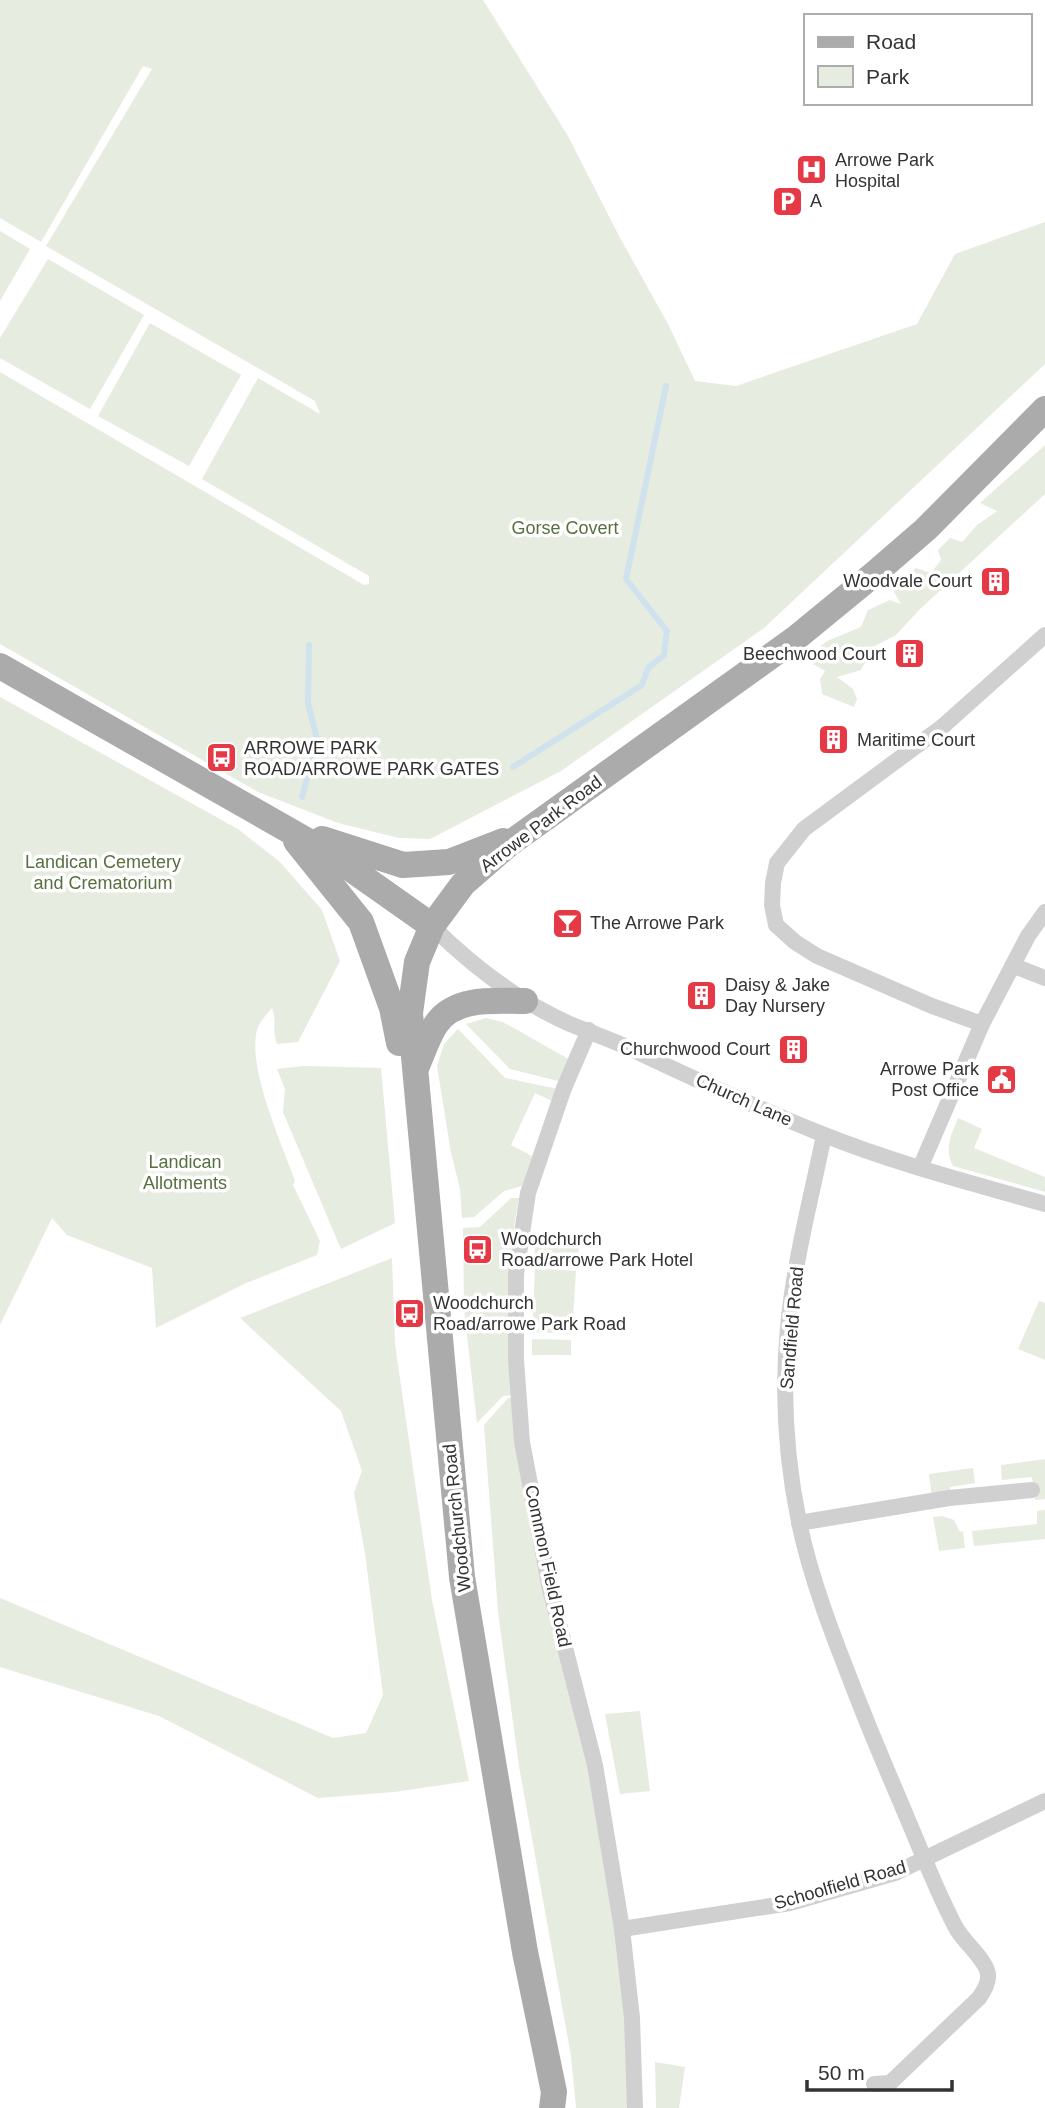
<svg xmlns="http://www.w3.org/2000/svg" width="1045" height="2108" viewBox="0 0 1045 2108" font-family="Helvetica,sans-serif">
<rect width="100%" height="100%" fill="#fff"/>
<g fill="#e6ecdf">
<path d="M 0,0 L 483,0 L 568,136 L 619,236 L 668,324 L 695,381 L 736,386 L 917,324 L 955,254 L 1045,222 L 1045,364 L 764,628 L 561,771 L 430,839 L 399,838 L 338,823 L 258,792 L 0,644 L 0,372 L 364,585 L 369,584 L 369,576 L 202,479 L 258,378 L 320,414 L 315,401 L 46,246 L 152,69 L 143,66 L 41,242 L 0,218 Z"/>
<path d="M 0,231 L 30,249 L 0,301 Z"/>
<path d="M 48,259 L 144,315 L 90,409 L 0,358 L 0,338 Z"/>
<path d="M 150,323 L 241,375 L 189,466 L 98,416 Z"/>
<path d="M 1045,445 L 1045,494 L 919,610 L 896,635 L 873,647 L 861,670 L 837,677 L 853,689 L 857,699 L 854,707 L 822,694 L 820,679 L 825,671 L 813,664 L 813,653 L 827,641 L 861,627 L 868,610 L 890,600 L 901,604 L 891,587 L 916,568 L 931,573 L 941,560 L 938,550 L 950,538 L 962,542 L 977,525 L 997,511 L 980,503 Z"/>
<path d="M 0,697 L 238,829 L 280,862 L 322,910 L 340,961 L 298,1042 L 277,1044 C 272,1032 277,1020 272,1008 C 267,1014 259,1022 257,1030 C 247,1068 282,1144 295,1181 L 293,1185 L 320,1241 L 317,1255 L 244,1284 L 156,1328 L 152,1268 L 67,1235 L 52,1218 L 0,1325 Z"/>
<path d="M 486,1018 L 503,1022 L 572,1061 L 562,1082 L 510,1069 L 466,1024 Z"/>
<path d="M 458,1029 L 505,1078 L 558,1089 L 552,1101 L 535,1093 L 511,1145 L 532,1156 L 522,1186 L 504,1191 L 474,1217 L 462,1218 L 460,1189 L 451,1153 L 437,1066 L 444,1044 Z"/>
<path d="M 303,1066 L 381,1068 L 395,1223 L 341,1249 L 283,1112 L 285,1089 L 277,1069 Z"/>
<path d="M 958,1118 L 982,1129 L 974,1148 L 1045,1177 L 1045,1192 L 953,1166 C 944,1149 951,1135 958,1118 Z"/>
<path d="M 511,1198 L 519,1198 C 506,1263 506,1329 511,1395 L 503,1396 L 477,1423 L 464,1309 L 463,1228 L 480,1227 Z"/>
<path d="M 536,1244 L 579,1247 L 577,1266 L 535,1263 L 533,1259 Z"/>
<path d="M 392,1258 L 395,1344 L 432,1600 L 469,1781 L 394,1792 L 318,1798 L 159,1716 L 0,1667 L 0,1598 L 333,1738 L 366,1733 L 383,1695 L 365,1553 L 354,1493 L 362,1471 L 341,1411 L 240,1318 Z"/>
<path d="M 535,1268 L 576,1271 L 572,1334 L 532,1332 Z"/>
<path d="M 1039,1301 L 1045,1303 L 1045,1360 L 1018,1349 Z"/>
<path d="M 532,1339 L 571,1340 L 571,1355 L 532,1355 Z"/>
<path d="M 508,1398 L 516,1398 L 587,1760 L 620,1949 L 631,2108 L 576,2108 L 571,2056 L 519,1766 L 498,1612 L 484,1425 Z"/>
<path d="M 1045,1459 L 1045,1499 L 1035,1500 L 1032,1477 L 1002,1480 L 1001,1465 Z"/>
<path d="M 973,1468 L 975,1483 L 950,1487 L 952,1504 L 933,1506 L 929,1474 Z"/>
<path d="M 1045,1510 L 1045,1539 L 974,1546 L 972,1531 L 1037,1524 L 1037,1511 Z"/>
<path d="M 942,1516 L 954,1520 L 960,1532 L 963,1531 L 965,1548 L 939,1551 L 933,1517 Z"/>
<path d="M 640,1711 L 650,1791 L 620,1794 L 605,1714 Z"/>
<path d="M 655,2062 L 685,2067 L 679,2108 L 656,2108 Z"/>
</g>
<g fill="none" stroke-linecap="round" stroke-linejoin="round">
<g stroke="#cfe2ee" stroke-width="6">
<path d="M 513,767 L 642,685 L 648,668 L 664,655 L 667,631 L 626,579 L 666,386"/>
<path d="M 302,797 L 317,739 L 308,703 L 309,645"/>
</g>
<g stroke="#d0d0d0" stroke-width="16">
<path d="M 432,926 C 472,966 518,1001 570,1024 C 589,1032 609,1039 629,1048 C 692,1078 757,1108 822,1134 C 894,1163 971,1183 1045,1204"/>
<path d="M 1014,966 L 1045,978"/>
<path d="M 982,1024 L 932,1006 L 817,956 L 795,942 L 776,925 L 772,905 L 773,883 L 777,863 L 804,829 L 942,727 L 1045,635"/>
<path d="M 589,1030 L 564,1088 L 528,1193 L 516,1274 L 516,1360 L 522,1442 L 550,1589 L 595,1765 L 622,1929 L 632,2018 L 635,2108"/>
<path d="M 824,1135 C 811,1199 794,1262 788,1327 C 782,1391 786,1459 799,1522 C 812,1585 838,1648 861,1707 C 876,1745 892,1782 908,1820 C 923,1855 937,1892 955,1926 C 962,1941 986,1959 988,1974 C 989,1982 984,1991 979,1998 L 890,2083 L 874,2084"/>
<path d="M 920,1168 L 982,1024 L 1028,936 L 1045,912"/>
<path d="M 799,1523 L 949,1498 L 1032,1490"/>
<path d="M 622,1929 L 790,1903 L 895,1873 L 1045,1801"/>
</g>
<g stroke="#ababab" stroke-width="26">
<path d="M 0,666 L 327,852 L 432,926"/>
<path d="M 322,839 L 403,865 L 449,862 L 503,841"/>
<path d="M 296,841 L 361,922 L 392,1008 L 399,1043"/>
<path d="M 416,1068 C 423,1053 428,1035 437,1023 C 456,996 497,1001 525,1001"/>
<path d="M 552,2108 L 554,2092 L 525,1952 L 462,1577 L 410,1013 L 417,962 L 432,926 L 463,884 L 509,844 L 796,638 L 874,574 L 926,529 L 1045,409"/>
</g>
</g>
<defs>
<symbol id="hospital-square" viewBox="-11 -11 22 22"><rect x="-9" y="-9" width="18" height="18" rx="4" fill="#e63946" stroke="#fff"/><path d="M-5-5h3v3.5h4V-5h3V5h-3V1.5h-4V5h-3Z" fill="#fff"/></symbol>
<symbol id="parking-square" viewBox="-11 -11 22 22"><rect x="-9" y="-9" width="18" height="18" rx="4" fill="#e63946" stroke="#fff"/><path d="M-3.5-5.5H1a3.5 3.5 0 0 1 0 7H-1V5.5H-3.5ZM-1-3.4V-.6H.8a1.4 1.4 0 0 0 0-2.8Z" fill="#fff"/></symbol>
<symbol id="building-square" viewBox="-11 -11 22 22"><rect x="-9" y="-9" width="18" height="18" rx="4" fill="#e63946" stroke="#fff"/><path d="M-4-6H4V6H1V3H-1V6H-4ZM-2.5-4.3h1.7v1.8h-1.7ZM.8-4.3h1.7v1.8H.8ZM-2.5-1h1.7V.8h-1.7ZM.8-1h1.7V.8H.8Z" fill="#fff"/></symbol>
<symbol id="bus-square" viewBox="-11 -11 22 22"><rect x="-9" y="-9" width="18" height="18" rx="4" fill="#e63946" stroke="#fff"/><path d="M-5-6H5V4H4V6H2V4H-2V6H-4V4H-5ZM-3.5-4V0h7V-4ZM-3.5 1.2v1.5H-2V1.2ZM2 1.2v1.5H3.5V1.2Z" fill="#fff"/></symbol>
<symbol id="bar-square" viewBox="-11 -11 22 22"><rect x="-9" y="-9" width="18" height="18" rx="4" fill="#e63946" stroke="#fff"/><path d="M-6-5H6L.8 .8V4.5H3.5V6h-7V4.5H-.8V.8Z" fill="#fff"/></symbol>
<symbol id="civic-square" viewBox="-11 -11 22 22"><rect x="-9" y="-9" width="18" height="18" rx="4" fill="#e63946" stroke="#fff"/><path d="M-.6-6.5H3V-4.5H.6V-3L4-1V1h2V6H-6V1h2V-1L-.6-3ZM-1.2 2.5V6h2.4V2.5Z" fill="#fff"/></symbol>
</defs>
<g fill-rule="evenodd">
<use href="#hospital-square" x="794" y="152" width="35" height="35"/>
<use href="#parking-square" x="770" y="184" width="35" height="35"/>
<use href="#building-square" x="978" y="564" width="35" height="35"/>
<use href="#building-square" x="892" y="636" width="35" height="35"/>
<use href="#building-square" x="816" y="722" width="35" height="35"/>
<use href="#bus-square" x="204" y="740" width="35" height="35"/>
<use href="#bar-square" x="550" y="906" width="35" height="35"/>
<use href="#building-square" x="684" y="978" width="35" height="35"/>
<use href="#building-square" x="776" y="1032" width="35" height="35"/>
<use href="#civic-square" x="984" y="1062" width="35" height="35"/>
<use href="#bus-square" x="460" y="1232" width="35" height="35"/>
<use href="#bus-square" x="392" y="1296" width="35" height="35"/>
</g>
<g text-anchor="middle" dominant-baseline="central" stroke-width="7" stroke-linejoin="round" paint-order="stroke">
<g font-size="18" fill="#333" stroke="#fff" text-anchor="start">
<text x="835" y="160">Arrowe Park<tspan x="835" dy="21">Hospital</tspan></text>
<text x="810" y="201">A</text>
<text x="972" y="581" text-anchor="end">Woodvale Court</text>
<text x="886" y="654" text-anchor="end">Beechwood Court</text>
<text x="857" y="740">Maritime Court</text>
<text x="244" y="748">ARROWE PARK<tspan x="244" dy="21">ROAD/ARROWE PARK GATES</tspan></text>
<text x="590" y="923">The Arrowe Park</text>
<text x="725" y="985">Daisy &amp; Jake<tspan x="725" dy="21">Day Nursery</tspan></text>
<text x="770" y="1049" text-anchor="end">Churchwood Court</text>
<text x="979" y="1069" text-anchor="end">Arrowe Park<tspan x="979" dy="21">Post Office</tspan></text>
<text x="501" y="1239">Woodchurch<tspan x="501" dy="21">Road/arrowe Park Hotel</tspan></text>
<text x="433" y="1303">Woodchurch<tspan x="433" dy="21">Road/arrowe Park Road</tspan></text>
</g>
<g font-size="18" fill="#56703f" stroke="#fff">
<text x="565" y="528">Gorse Covert</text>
<text x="103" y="862">Landican Cemetery<tspan x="103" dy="21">and Crematorium</tspan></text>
<text x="185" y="1162">Landican<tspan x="185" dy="21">Allotments</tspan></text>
</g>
<g font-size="18" fill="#333" stroke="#fff">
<text transform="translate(541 824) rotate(-37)">Arrowe Park Road</text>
<text transform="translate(744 1100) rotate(24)">Church Lane</text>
<text transform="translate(792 1328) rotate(-85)">Sandfield Road</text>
<text transform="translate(457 1518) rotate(-96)">Woodchurch Road</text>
<text transform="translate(548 1566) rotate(78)">Common Field Road</text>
<text transform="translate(840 1885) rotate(-16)">Schoolfield Road</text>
</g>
</g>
<rect x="804" y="14" width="228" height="91" fill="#ffffff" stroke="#adadad" stroke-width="2"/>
<rect x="818" y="37" width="35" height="10" fill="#ababab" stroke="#adadad" stroke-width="2"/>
<text x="866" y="49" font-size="21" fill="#333333">Road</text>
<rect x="818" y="66" width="35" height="21" fill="#e6ecdf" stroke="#adadad" stroke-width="2"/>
<text x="866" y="84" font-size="21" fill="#333333">Park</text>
<path d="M807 2080v10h145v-10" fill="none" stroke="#333333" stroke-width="3.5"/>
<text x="818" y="2080" font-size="21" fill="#333333" stroke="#ffffff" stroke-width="5" paint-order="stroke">50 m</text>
</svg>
